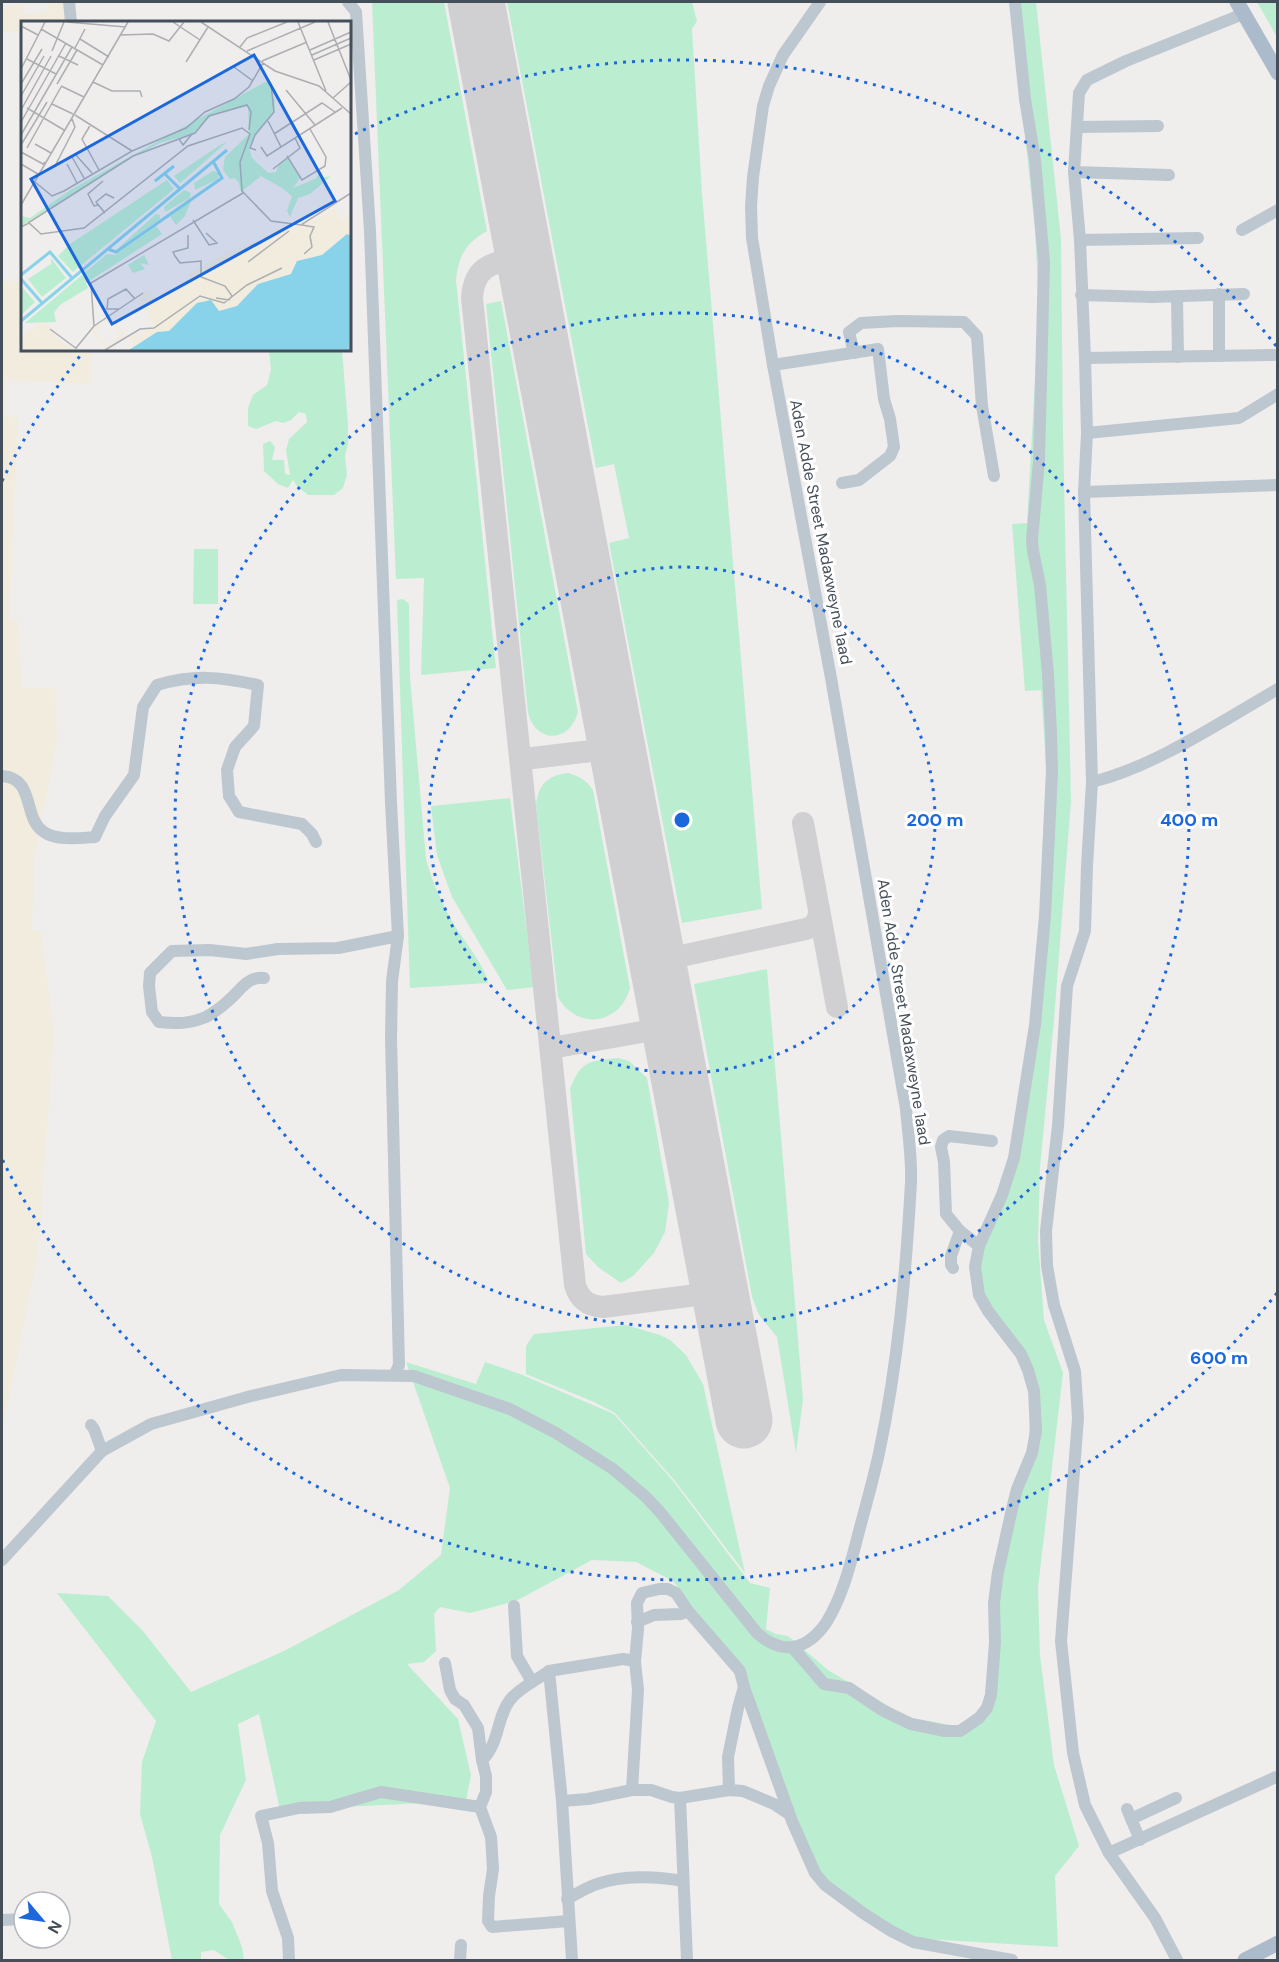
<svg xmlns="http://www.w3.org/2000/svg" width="1279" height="1962" viewBox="0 0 1279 1962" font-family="'DM Sans',sans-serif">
<rect width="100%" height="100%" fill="#f0eded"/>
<g fill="#bbeed0">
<path d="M 372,2 L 444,2 L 487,231 C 465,244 459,255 456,280 L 496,668 L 421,675 L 424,578 L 396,579 Z"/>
<path d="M 507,2 L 692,2 L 697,21 L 692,29 L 702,193 L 762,909 L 682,923 L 609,543 L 629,538 L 614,464 L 596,468 Z"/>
<path d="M 1011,2 L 1036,2 L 1061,239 L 1063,433 L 1071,801 L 1054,1020 L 1040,1168 L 1038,1241 L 1044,1320 L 1063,1373 L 1038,1588 L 1040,1655 L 1054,1765 L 1079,1846 L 1055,1876 L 1058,1947 L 908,1938 L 822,1881 L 738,1667 L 673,1581 L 636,1562 L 592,1560 L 516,1601 L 470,1613 L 440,1607 L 434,1614 L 436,1651 L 424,1662 L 407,1664 L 458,1719 L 471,1775 L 466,1801 L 280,1810 L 259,1714 L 238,1724 L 246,1780 L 220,1835 L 219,1904 L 232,1922 L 242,1947 L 244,1960 L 229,1960 L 214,1950 L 201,1952 L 201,1960 L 172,1960 L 152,1857 L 140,1814 L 142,1762 L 156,1721 L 57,1593 L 108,1596 L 143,1631 L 191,1692 L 284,1651 L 399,1590 L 441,1555 L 450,1488 L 406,1362 L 476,1384 L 485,1362 L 520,1374 L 614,1414 L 674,1482 L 750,1583 L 770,1588 L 766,1629 L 776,1634 L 788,1636 L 828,1670 L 907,1717 L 962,1727 L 984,1704 L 999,1558 L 1029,1455 L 1030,1378 L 980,1302 L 977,1248 L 1009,1174 L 1036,1000 L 1046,766 L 1041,690 L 1025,691 L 1012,524 L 1027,523 L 1039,306 L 1035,230 Z"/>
<path d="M 1257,2 L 1277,2 L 1277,37 Z"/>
<path d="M 501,301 L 578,712 C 570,743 536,744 528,713 L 486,304 Z"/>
<path d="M 269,350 L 342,350 L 348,424 L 348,444 L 345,456 L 347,475 L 343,488 L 334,495 L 308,495 L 297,486 L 293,480 L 288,488 L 278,484 L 264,471 L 263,444 L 270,441 L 275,447 L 272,460 L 284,460 L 285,474 L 290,475 L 286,450 L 289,439 L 307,422 L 306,414 L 299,412 L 291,420 L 283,423 L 276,421 L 256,429 L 248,426 L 248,408 L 253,395 L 267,385 L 271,370 Z"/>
<path d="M 194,549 L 218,549 L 218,604 L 193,604 Z"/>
<path d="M 403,599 L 409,604 L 410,677 L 426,859 C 432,882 442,903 453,923 C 462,938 487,969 488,983 L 410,988 L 397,600 Z"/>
<path d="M 568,773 C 579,776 586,780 593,790 L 630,988 C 620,1025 577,1031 558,997 L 536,805 C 538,785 548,775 568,773 Z"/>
<path d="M 510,798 L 534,987 L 507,990 L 452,897 L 437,855 L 431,806 Z"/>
<path d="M 767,969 L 803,1399 L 796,1453 L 777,1337 L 759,1315 L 752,1297 L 694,984 Z"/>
<path d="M 618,1058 L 629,1061 L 647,1078 L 669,1203 L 665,1232 L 654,1253 L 633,1276 L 621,1283 L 598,1267 L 586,1254 L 570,1089 C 581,1060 590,1061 618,1058 Z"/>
<path d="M 626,1325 L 660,1335 L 670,1340 L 686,1355 L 703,1384 L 745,1573 L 675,1481 L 615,1413 L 594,1402 L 526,1374 L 526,1346 L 534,1334 Z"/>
</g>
<g fill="#f1ecdd">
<path d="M 48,2 L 63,2 L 64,22 L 22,22 L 22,31 L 2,33 L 2,7 L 23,4 L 25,15 L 49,11 Z"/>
<path d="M 2,280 L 22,282 L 22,350 L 92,350 L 92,384 L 6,380 L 5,415 L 18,418 L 9,620 L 18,621 L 22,688 L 55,688 L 57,740 L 34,861 L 32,930 L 41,931 L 54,1034 L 38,1253 L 2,1433 Z"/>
</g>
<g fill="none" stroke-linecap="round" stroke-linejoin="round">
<g stroke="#d0d0d2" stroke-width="22">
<path d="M 524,256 C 496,263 474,263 472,298 L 575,1285 C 579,1299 588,1306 603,1307 L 720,1292"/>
<path d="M 532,758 L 617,748"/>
<path d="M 803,823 L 837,1007"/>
<path d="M 658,961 L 806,929 C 816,926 819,919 819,910"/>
<path d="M 551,1048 L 670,1027"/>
</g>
<path stroke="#d0d0d2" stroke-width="57" d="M 476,2 L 744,1420"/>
<g stroke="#bdc7cf" stroke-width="12">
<path d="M 69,2 L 71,22"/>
<path d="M 348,2 L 356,12 L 370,231 L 391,803 L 398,936 L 392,981 L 391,1038 L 399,1365 L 395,1374"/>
<path d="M 1077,127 L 1158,126"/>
<path d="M 1074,172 L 1169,175"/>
<path d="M 1242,230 L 1278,210"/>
<path d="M 1080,240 L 1198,238"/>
<path d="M 1219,294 L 1219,356"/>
<path d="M 1081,295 L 1152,297 L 1244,294"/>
<path d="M 1177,296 L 1178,357"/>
<path d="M 854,353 L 849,332 L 861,323 L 897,321 L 964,322 L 977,336 L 982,406 L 994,476"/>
<path d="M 1085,358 L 1274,355"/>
<path d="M 773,365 L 878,349 L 884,399 L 890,419 L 894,447 L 890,456 L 859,480 L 842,483"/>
<path d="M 1087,433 L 1239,418 L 1278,394"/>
<path d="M 1084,492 L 1278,485"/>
<path d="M 2,776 C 36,778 22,818 44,832 C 57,841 80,838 95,837 L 105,816 L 134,775 L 143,707 L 157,685 C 195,674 220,677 258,685 L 254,726 L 235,747 L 227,770 L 229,796 L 239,812 L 302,824 L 312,834 L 316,842"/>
<path d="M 1092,782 C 1154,767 1222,721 1278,689"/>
<path d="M 264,978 C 247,976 240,991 229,1000 C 223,1006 213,1013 206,1017 C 188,1024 177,1024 159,1022 L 152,1012 L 149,986 L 150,973 L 172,951 L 210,950 L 246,954 L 278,949 L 338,948 L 398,936"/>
<path d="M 979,1246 L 960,1231 L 946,1214 L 944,1162 L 941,1147 L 943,1140 L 949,1136 L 992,1141"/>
<path d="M 953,1268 L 951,1265 L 951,1256 L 960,1231"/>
<path d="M 91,1425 L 94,1429 L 102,1451"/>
<path d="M 2,1560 L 102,1451 L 151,1424 L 251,1396 L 341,1375 L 414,1376 L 510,1409 L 556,1433 L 613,1469 L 646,1497 L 660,1512 L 757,1633 C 783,1656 807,1650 826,1623 C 845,1593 853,1553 862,1520 C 868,1498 874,1476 879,1453 C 898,1364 906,1273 911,1182 C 912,1158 908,1133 906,1109 L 831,678 L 773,365 L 752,238 L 751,206 L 753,177 L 763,106 L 769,86 L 783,55 L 820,2"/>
<path d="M 514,1606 L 517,1656 L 532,1682"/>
<path d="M 637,1622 L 654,1615 L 681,1614 L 688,1611"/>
<path d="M 793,1648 L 824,1684 L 849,1688 L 882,1710 L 911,1724 L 945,1731 L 960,1731 L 979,1718 L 987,1708 L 991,1695 L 995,1642 L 994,1603 L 998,1572 L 1012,1509 L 1017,1489 L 1032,1453 L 1036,1431 L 1034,1391 L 1028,1370 L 1021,1354 L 988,1311 L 979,1295 L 975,1267 L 979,1246 L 1002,1195 L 1014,1158 L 1035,1025 L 1045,916 L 1052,773 L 1051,733 L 1048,674 L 1040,585 L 1033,551 L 1032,540 L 1039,461 L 1044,262 L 1035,160 L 1025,99 L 1015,2"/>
<path d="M 445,1663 L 450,1690 L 455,1699 L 464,1705 L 478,1728 L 482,1760 L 486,1776 L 486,1792 L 480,1807 L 491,1837 L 493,1869 L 489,1896 L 488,1921 L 492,1927 L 569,1921"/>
<path d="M 482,1760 C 500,1743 496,1718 510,1700 C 519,1688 537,1680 549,1671"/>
<path d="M 632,1790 L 638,1690 L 635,1661 L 638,1629 L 637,1603 L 642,1593 L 659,1589 L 668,1589 L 676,1593 L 688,1611 L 740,1671 L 744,1687 L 792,1821 L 815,1873 L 825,1885 L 863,1913 L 891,1931 L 913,1942 L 1012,1960"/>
<path d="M 729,1790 L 728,1757 L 738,1708 L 744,1687"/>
<path d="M 680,1798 L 687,1960"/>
<path d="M 562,1801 L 588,1799 L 632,1790 L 651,1790 L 672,1797 L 680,1798 L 729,1790 L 743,1791 L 774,1804 L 789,1814"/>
<path d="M 1127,1809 L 1140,1840"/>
<path d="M 1131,1819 L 1176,1798"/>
<path d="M 1109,1853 L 1276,1777"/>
<path d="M 567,1899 C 577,1894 587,1887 597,1884 C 623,1875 656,1876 683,1881"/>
<path d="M 2,1920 L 24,1919"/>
<path d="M 289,1960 L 288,1938 L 272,1891 L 268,1843 L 261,1816 L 299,1808 L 330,1807 L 381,1792 L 480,1807"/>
<path d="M 460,1960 L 461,1945"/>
<path d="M 572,1960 L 562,1801 L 549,1671 L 623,1659 L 635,1661"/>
<path d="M 1177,1960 L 1155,1918 L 1109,1853 L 1085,1805 L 1073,1753 L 1061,1641 L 1078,1418 L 1075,1371 L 1054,1305 L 1047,1266 L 1046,1231 L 1058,1126 L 1067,986 L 1085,931 L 1087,866 L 1092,782 L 1084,492 L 1087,433 L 1085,358 L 1080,240 L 1074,172 L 1079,93 L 1087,80 L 1126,61 L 1243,14"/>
</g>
<g stroke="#acbbcc" stroke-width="15">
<path d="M 1237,2 L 1278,73"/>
<path d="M 1245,1960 L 1278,1943"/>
</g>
</g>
<g fill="none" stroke="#1b67dc" stroke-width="3" stroke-dasharray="3 6">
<circle cx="682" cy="820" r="253"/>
<circle cx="682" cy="820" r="507"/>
<path d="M1277 1293A760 760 0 0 1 2 1159M2 481A760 760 0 0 1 83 352M355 134A760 760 0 0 1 1277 347"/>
</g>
<g text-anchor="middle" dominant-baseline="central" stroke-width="6" stroke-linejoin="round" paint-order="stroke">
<g font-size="16" fill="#454f5a" stroke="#fff">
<text transform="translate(821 532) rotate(79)">Aden Adde Street Madaxweyne 1aad</text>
<text transform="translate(904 1012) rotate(81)">Aden Adde Street Madaxweyne 1aad</text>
</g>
</g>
<g transform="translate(21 21)">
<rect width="330" height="330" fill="#f0eded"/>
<path d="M 246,60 L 254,78 L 253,91 L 234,114 L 228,127 L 231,137 L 247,152 L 255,151 L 258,143 L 266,137 L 279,157 L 272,167 L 294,158 L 300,151 L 300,157 L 310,155 L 289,173 L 277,177 L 269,196 L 266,190 L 271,175 L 261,167 L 240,155 L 220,171 L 218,162 L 214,157 L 209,158 L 202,149 L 204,136 L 228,113 L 227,85 L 191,94 L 171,113 L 139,122 L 112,136 L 0,205 L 0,195 L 9,197 L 51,168 ZM 206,121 L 159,162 L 153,155 L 199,124 ZM 192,150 L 198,152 L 197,158 L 174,169 L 173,162 ZM 146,159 L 153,168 L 52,251 L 37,235 L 49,223 ZM 163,169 L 170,172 L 169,177 L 144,191 L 143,186 ZM 170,180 L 164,195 L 155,204 L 149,195 ZM 135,193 L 139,194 L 139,198 L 95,229 ZM 135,205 L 141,213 L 65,262 L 67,267 L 39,284 L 33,292 L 35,301 L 4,302 L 86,233 L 94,234 ZM 123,234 L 128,244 L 119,242 L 124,248 L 112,252 L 107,244 ZM 30,237 L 45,257 L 21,276 L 7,258 L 30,243 ZM 0,265 L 14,281 L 0,294 Z" fill="#bbeed0"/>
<path d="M 313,187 L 320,199 L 330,193 L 330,215 L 318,219 L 301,234 L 276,240 L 270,253 L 237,263 L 216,285 L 198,290 L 183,280 L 148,310 L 136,311 L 108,329 L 113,322 L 107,317 L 132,307 L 118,276 L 124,271 L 129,269 L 134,279 L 161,263 L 167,258 L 166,254 L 205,232 L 296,198 ZM 90,295 L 105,315 L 83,326 L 70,309 L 78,302 L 80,305 L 74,309 L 85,324 L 100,313 L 89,297 L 84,302 L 82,300 ZM 17,302 L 27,302 L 35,317 L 55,329 L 0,329 L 0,318 L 8,308 L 17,308 Z" fill="#f1ecdd"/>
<path d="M 326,213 L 330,215 L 330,329 L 108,329 L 136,311 L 148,310 L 176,282 L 190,279 L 198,290 L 216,285 L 237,263 L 270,253 L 276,240 L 301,234 Z" fill="#88d2ea"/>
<path fill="none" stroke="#88d2ea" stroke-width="3" d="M 143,152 L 159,168M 134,160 L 153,145M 87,228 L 95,231 L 201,157 L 192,140M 0,254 L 29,231 L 51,257M 0,258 L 21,282M 0,300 L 206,129"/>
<path fill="none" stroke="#acaeb2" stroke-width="1.5" d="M 46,1 L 105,6M 152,1 L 179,19M 180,1 L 254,50 L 298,65 L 330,93M 277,1 L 305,70M 307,1 L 330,59M 0,5 L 17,14M 20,8 L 82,44M 99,14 L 132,13 L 148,20 L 163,1M 59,18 L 88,36M 219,26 L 226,17 L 266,1M 54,27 L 64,8M 289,29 L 330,11M 31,30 L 43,1M 226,30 L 294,1M 291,34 L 330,17M 38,35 L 57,44M 6,38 L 35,53M 293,39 L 330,23M 241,40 L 286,21M 165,41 L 187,6M 213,46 L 232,60M 0,48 L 24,1M 72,61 L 91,70 L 119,70 L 121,76M 0,63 L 21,28M 36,63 L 56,29M 40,65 L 63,76M 265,69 L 294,104M 0,75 L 23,35M 312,77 L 330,61M 31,83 L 52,93M 6,87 L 43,109M 0,89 L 30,35M 54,94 L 111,130M 247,100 L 260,126M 0,101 L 45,22M 70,103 L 61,118 L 78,149M 253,113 L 301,82 L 314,91M 0,114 L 51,26M 158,118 L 162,124 L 171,113M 14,123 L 30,132M 0,124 L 26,81M 240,126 L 246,135 L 321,87M 6,127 L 40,66M 235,129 L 229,127 L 234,114 L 253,91 L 250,63M 0,131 L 22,143 L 24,141M 54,133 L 71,152M 266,135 L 281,159 L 304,145 L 305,136 L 289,108M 51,136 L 63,157M 0,143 L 17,153M 46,143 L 56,162M 34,145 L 54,106 L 51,98M 252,148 L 279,127 L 274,117M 14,161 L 31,175 L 43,170 L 111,130 L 165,107 L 184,91 L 213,78 L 228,66 L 242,42M 0,184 L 107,1M 77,184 L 73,185 L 67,173 L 82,160M 84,192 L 75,181 L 85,173 L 93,177M 172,199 L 188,224 L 196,222 L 185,212M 7,202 L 112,135 L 174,112 L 188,95 L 226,84 L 230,91 L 228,109M 281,204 L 293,206 L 289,215 L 291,226 L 283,233M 0,206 L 8,202 L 20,213 L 63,207 L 167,125 L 221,107 L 229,113 L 219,141 L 221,170 L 250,200 L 280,204 L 330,172M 167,214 L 167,227 L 152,231 L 154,235 L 159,242 L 180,240 L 180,256 L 204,265 L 211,275 L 208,279 L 195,277M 227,241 L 268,210M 98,288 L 86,288 L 87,278 L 105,268 L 114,278M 73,305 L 122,272M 29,308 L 56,328M 55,327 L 73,305 L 70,262 L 222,172M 84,329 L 119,308 L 133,307 L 179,275 L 203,282 L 226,264 L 261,247"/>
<path fill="#1b67dc" fill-opacity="0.15" stroke="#1b67dc" stroke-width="3" d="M 233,34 L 314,180 L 91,303 L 10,158 Z"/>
<rect width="330" height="330" fill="none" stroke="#454f5a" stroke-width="3"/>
</g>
<circle cx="682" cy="820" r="9" fill="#1b67dc" stroke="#fff" stroke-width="3"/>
<g font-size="18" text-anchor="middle" font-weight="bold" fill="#1b67dc" stroke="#fff" stroke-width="6" stroke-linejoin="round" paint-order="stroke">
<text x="935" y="826">200 m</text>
<text x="1189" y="826">400 m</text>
<text x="1219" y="1364">600 m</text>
</g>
<rect width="1279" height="1962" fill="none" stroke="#454f5a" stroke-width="6"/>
<g transform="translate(42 1920) rotate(119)"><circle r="28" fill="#ffffff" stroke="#b5b9bd" stroke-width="1.5"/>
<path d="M0-4.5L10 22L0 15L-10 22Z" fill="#1b67dc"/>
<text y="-9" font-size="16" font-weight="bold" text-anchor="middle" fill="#454f5a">N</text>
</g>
</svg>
